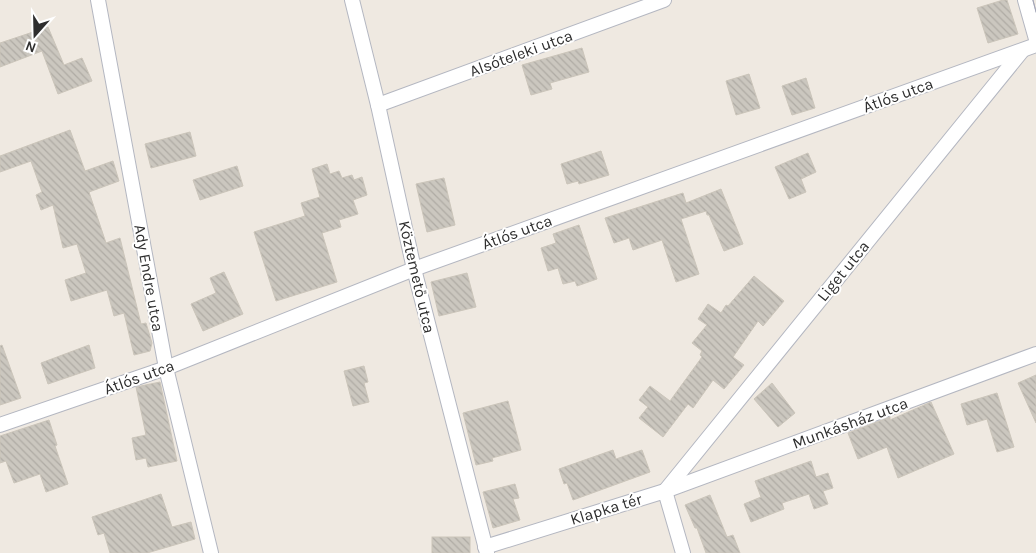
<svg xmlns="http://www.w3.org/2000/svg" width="1036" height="553" viewBox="0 0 1036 553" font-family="Karla,sans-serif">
<defs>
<pattern id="building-back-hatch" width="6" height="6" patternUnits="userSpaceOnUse" patternTransform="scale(1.25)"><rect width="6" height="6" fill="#cbc7bf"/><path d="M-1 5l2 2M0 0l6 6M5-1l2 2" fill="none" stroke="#afaba4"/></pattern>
</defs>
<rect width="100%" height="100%" fill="#efe9e1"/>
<g fill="url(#building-back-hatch)" stroke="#cbc5ba">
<path d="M 1003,0 L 1007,0 L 1018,34 L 988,43 L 977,8 Z"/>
<path d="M 48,27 L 64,65 L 82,58 L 92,81 L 58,94 L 42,51 L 0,67 L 0,43 Z"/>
<path d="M 582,48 L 589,72 L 550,83 L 552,89 L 531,95 L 522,65 Z"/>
<path d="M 749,74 L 760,108 L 736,115 L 726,81 Z"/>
<path d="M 806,78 L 815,108 L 792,115 L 782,86 Z"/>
<path d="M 70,130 L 85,171 L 113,161 L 119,181 L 89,192 L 106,243 L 120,238 L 141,324 L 146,323 L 152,343 L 150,351 L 134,355 L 124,313 L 114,316 L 107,290 L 71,301 L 65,280 L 86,273 L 77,244 L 63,248 L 53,205 L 41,210 L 36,195 L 42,192 L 31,161 L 0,172 L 0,156 Z"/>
<path d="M 190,132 L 196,156 L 151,168 L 145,144 Z"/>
<path d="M 601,151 L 609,175 L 579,184 L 578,181 L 567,184 L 561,164 Z"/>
<path d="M 808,153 L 816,172 L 801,179 L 806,192 L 789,199 L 775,167 Z"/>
<path d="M 327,164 L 330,174 L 339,171 L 342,178 L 352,175 L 354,180 L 362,177 L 367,195 L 353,200 L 358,214 L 339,220 L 341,227 L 322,233 L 337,282 L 276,301 L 254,232 L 305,216 L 301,203 L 320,197 L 312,169 Z"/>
<path d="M 237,166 L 243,186 L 200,200 L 193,180 Z"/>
<path d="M 444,178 L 455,225 L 427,232 L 416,184 Z"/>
<path d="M 721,189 L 743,244 L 724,251 L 709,215 L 707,215 L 706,211 L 681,219 L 699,274 L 676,282 L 662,240 L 633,250 L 629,238 L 614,243 L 605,218 L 683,193 L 686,203 Z"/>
<path d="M 579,225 L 597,279 L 577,286 L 575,281 L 563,284 L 558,268 L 548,271 L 541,248 L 556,243 L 553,234 Z"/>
<path d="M 224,272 L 243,314 L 203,331 L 191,304 L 216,293 L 210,278 Z"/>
<path d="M 467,273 L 476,307 L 439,316 L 431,282 Z"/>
<path d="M 754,276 L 784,301 L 763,326 L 758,321 L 733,357 L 744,365 L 724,389 L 713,380 L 693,408 L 688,404 L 663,437 L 639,418 L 648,407 L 639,400 L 650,386 L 670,401 L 702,357 L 700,355 L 702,351 L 692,343 L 707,325 L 698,319 L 708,304 L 721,313 L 726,305 L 728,306 Z"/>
<path d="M 2,345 L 21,398 L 0,405 L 0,346 Z"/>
<path d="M 89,345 L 95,368 L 48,384 L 41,363 Z"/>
<path d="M 364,366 L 368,382 L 364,383 L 369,402 L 353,406 L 344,371 Z"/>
<path d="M 1036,375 L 1036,423 L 1018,383 Z"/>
<path d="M 160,382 L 177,461 L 148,467 L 146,458 L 136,460 L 132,438 L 146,435 L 136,387 Z"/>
<path d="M 772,383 L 795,413 L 778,427 L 754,399 Z"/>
<path d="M 997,393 L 1014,447 L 997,452 L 987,419 L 967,425 L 961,404 Z"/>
<path d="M 508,401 L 521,450 L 492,458 L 493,461 L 476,465 L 463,413 Z"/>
<path d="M 931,402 L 954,454 L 898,478 L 887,447 L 858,459 L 848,433 L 890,417 L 890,420 Z"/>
<path d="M 49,420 L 57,445 L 55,446 L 68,484 L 46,492 L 40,474 L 14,483 L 6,461 L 0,463 L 0,436 Z"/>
<path d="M 613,450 L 616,459 L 642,450 L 650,472 L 573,500 L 567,483 L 564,484 L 559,469 Z"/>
<path d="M 811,461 L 816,477 L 828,473 L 833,488 L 823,491 L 828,504 L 814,509 L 809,494 L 782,503 L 784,509 L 751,522 L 744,504 L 761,497 L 755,481 Z"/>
<path d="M 515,484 L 519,498 L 513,499 L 520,520 L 493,528 L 483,492 Z"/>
<path d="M 161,494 L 172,527 L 191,522 L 195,539 L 147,553 L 110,553 L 104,533 L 98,535 L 92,517 Z"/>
<path d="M 710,495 L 727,537 L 733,535 L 740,553 L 706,553 L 697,528 L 695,528 L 685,505 Z"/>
<rect x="432" y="537" width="38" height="16"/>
</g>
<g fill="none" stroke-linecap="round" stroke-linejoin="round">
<defs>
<g id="minor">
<path d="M 98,0 L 166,368 L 211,553"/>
<path d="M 352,0 L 378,105 L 414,269 L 487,553"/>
<path d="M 1025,0 L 1036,39"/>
<path d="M 378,105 L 664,0"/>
<path d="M 0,425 L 166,368 L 414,269 L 1036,45"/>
<path d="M 665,491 L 1022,51"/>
<path d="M 665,491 L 1036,354"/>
<path d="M 485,547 L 665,491 L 683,553"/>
</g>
</defs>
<use href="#minor" stroke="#b4b7c1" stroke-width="16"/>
<use href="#minor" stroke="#fff" stroke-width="14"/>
<path stroke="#a3a6b8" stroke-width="1" d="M 1033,0 L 1036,12"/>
</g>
<g text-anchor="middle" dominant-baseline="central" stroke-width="4" stroke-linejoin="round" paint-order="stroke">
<g font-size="16" fill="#2e2e2e" stroke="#fff">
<text transform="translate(521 53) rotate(-20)">Alsóteleki utca</text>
<text transform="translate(898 95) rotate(-20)">Átlós utca</text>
<text transform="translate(517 232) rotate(-20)">Átlós utca</text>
<text transform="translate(843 271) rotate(-51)">Liget utca</text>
<text transform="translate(417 277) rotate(77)">Köztemető utca</text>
<text transform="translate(149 278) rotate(80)">Ady Endre utca</text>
<text transform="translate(139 377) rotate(-20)">Átlós utca</text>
<text transform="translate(850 423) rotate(-20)">Munkásház utca</text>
<text transform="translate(606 509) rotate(-17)">Klapka tér</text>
</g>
</g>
<g transform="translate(35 35) rotate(200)" stroke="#ffffff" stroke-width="4" paint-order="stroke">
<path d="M0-4L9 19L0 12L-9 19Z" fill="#2e2e2e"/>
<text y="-8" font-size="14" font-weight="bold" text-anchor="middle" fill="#2e2e2e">N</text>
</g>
</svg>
